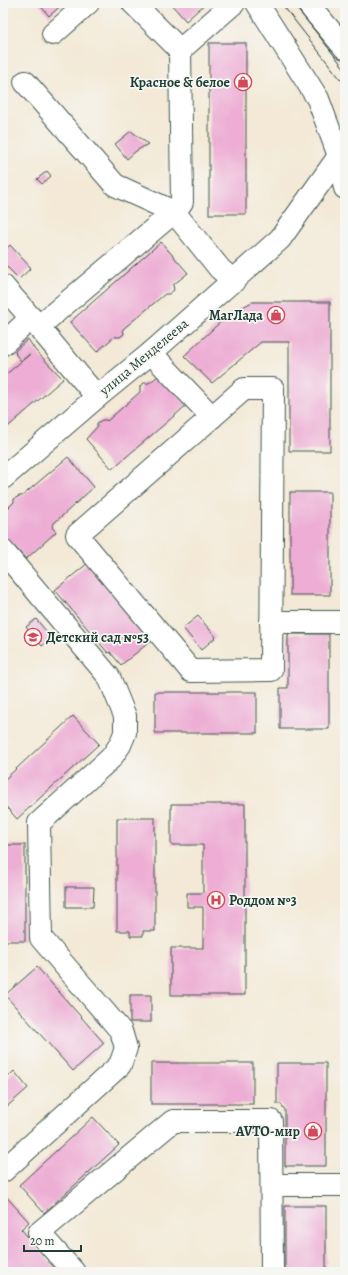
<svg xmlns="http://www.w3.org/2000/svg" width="348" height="1275" viewBox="0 0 348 1275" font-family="Alegreya,serif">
<rect width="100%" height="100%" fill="#f6f6f2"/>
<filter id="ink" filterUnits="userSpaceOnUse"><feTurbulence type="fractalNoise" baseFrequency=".025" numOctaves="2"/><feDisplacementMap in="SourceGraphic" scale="8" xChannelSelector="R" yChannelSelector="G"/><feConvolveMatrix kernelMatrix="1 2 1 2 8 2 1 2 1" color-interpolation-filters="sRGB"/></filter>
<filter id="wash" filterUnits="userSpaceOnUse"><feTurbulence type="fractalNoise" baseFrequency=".012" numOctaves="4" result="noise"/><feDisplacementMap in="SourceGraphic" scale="16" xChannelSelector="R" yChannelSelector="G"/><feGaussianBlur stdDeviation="0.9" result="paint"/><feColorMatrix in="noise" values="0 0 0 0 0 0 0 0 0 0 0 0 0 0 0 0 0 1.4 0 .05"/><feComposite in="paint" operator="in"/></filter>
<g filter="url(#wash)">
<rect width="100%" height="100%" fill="#f3e9d6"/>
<g id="blocks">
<g fill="#edadd4">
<path d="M 38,3 L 64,3 L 49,16 Z"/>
<path d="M 170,3 L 206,3 L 186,21 Z"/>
<rect x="209" y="43" width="37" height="171"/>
<path d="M 131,131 L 148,144 L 136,151 L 127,159 L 115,144 Z"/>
<path d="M 47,171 L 51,176 L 42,184 L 37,179 Z"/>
<path d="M 161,242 L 188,273 L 173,285 L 174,290 L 169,294 L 165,294 L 123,329 L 124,334 L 120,337 L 115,337 L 115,336 L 97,352 L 70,322 Z"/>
<path d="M 10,245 L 31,268 L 19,279 L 3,263 L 3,252 Z"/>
<path d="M 252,302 L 330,302 L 330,451 L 289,451 L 289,342 L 261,342 L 212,383 L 184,356 L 228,315 Z"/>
<path d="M 28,339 L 35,350 L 63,379 L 3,431 L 3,377 L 30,354 L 21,361 L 16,355 L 15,351 Z"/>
<path d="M 161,374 L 188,404 L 112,469 L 86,439 L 97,427 L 97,423 L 102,420 L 106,420 L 107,421 L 140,392 L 140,386 L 144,383 L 149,383 Z"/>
<path d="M 68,457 L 94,487 L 53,524 L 52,527 L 56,532 L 26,559 L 11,543 L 8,543 L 4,538 L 3,513 L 14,502 L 14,499 L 19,496 L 22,496 Z"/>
<rect x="290" y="492" width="40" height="103"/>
<path d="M 88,563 L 151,641 L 121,665 L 110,652 L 108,653 L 55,590 Z"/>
<path d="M 198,616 L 216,637 L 201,650 L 183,628 Z"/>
<path d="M 36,619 L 52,638 L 42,646 L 26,627 Z"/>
<path d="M 288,634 L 329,634 L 329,729 L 280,729 L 280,688 L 288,688 Z"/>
<rect x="155" y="692" width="102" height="41"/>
<path d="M 73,716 L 99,744 L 17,819 L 3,803 L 3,781 Z"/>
<path d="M 171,804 L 245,804 L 245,995 L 171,995 L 171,948 L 203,948 L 203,907 L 187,907 L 187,893 L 203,893 L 203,845 L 171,845 Z"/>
<path d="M 117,818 L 155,818 L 155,931 L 143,931 L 143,936 L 130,936 L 130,931 L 117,931 Z"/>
<rect x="3" y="845" width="22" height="96"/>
<path d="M 66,887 L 94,887 L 93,907 L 66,907 Z"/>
<path d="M 37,967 L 104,1043 L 73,1071 L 5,995 Z"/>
<rect x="130" y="995" width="21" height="27"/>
<rect x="151" y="1063" width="102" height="41"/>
<path d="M 277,1063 L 326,1063 L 326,1166 L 285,1166 L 285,1110 L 281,1104 L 277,1104 Z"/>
<path d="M 14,1071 L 28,1088 L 3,1110 L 3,1082 Z"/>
<path d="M 93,1117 L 119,1145 L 44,1213 L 19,1185 Z"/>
<path d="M 3,1193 L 29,1222 L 21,1229 L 59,1272 L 6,1272 L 3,1269 Z"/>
<rect x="285" y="1206" width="41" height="66"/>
</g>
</g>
</g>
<g filter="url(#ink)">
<use href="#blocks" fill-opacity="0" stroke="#3f574c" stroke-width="1"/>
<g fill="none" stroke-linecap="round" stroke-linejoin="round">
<defs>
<g id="minor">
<path d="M 133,3 L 180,50 L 234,3"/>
<path d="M 53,34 L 88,3"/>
<path d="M 25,82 L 115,185 L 174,212 L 220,269 L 234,281"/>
<path d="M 3,286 L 31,318 L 97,397"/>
<path d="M 38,327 L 174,212 L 182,202 L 180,50"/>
<path d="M 3,344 L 31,318"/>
<path d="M 151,353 L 212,417"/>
<path d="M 244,389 L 273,389 L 271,670 L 191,671 L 77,535 Z"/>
<path d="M 3,478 L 97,397 L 151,353 L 280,239 L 339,156"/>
<path d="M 3,551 L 109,677 L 125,716 L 125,733 L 120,745 L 111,758 L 39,823 L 41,938 L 121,1031 L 126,1048 L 120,1065 L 3,1171"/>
<path d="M 271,622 L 345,622"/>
<path d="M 272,1185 L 345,1185"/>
<path d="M 74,1272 L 39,1233 L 173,1121 L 271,1121 L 272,1272"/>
</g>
<g id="major">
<path d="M 257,3 L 318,99 L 339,156 L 345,188"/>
<path d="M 307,3 L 345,48"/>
</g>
</defs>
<use href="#minor" stroke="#3f574c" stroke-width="24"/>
<use href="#major" stroke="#3f574c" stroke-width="24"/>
<use href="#minor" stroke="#fff" stroke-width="22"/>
<use href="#major" stroke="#fff" stroke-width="22"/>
<g stroke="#1f3d34" stroke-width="1">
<path d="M 281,3 L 345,85"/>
<path d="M 293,3 L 345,69"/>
</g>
</g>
</g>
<defs>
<symbol id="shop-ring" viewBox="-11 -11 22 22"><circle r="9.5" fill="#f6f6f2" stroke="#d1495b" stroke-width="1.5"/><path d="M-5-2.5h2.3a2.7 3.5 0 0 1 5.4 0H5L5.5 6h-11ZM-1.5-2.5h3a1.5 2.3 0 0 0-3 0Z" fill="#d1495b"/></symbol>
<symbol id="school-ring" viewBox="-11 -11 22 22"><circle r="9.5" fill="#f6f6f2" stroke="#d1495b" stroke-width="1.5"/><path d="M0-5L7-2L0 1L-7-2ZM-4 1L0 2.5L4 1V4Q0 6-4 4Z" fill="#d1495b"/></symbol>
<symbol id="hospital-ring" viewBox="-11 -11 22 22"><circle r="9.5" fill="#f6f6f2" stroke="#d1495b" stroke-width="1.5"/><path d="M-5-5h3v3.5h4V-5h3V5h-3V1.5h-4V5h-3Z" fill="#d1495b"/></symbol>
</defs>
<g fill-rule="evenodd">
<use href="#shop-ring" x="233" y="72" width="20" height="20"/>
<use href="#shop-ring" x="266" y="305" width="20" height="20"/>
<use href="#school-ring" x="23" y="627" width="20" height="20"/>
<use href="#hospital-ring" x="206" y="890" width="20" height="20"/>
<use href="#shop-ring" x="303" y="1121" width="20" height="20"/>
</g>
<g text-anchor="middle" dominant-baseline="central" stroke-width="3.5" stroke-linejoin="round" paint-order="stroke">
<g font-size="14" font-weight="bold" fill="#1f3d34" stroke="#f6f6f2" text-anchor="end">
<text x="230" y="82">Красное &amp; белое</text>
<text x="263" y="315">МагЛада</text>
<text x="46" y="637" text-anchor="start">Детский сад №53</text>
<text x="229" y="900" text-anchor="start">Роддом №3</text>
<text x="300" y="1131">AVTO-мир</text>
</g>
<g font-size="14" fill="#1f3d34" stroke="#f6f6f2">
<text transform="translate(144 357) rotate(-40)">улица Менделеева</text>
</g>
</g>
<rect width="348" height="1275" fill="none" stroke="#f6f6f2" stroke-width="16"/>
<path d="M24 1245v6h57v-6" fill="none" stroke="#1f3d34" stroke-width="2"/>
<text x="30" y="1245" font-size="12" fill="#1f3d34" stroke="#f6f6f2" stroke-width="3" paint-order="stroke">20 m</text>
</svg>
